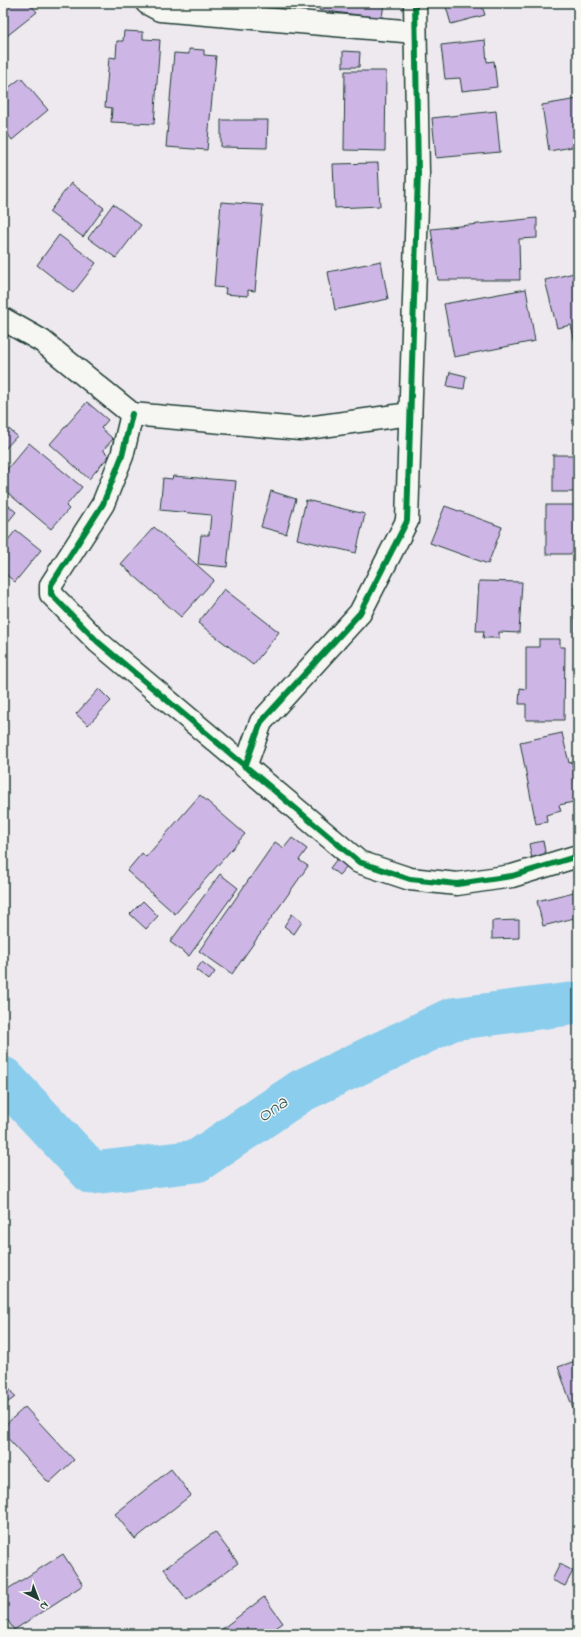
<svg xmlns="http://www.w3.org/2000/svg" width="581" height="1637" viewBox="0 0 581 1637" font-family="'Indie Flower',sans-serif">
<rect width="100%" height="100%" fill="#eee9ef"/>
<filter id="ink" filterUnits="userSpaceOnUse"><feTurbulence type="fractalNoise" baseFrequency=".025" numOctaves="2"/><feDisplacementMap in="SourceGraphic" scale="8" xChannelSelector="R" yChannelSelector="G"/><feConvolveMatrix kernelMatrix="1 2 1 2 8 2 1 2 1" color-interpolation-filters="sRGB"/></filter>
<g filter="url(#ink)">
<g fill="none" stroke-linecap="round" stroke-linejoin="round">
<path stroke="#8bcdec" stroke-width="43" d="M 3,1078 L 92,1173 L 197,1161 L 301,1091 L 452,1019 L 578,1003"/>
</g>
<g fill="#cdb6e5" stroke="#1f3d34">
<path d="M 3,3 L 29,3 L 37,12 L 3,39 Z"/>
<path d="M 284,3 L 307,3 L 307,6 Z"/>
<path d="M 320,3 L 384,3 L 382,18 L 319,10 Z"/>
<path d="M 445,3 L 481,3 L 485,15 L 451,24 Z"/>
<path d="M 566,3 L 578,3 L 567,6 Z"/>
<path d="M 124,31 L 143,32 L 143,39 L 160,40 L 154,124 L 111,122 L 112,108 L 105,107 L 109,57 L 116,58 L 117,41 L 123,41 Z"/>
<path d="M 485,40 L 487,62 L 494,61 L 497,87 L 462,91 L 460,78 L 445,79 L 441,45 Z"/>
<path d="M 189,49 L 204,50 L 204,55 L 216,56 L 207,150 L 166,147 L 174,53 L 189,54 Z"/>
<path d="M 343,51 L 360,52 L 359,67 L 343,67 Z"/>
<path d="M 345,71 L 386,71 L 385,151 L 344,150 Z"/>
<path d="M 21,78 L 48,110 L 12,140 L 3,128 L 3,92 Z"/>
<path d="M 578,99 L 578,146 L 549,151 L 542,105 Z"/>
<path d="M 496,111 L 500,152 L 436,158 L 432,118 Z"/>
<path d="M 221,120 L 268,120 L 267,148 L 221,147 Z"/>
<path d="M 378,163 L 380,206 L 335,208 L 333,164 Z"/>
<path d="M 71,183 L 104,208 L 83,237 L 49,212 Z"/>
<path d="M 221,202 L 263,205 L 255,291 L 248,290 L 248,296 L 225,294 L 226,288 L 214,287 Z"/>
<path d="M 113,204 L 141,225 L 116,258 L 88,238 Z"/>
<path d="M 537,218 L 537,238 L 519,239 L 520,280 L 438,280 L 431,229 Z"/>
<path d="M 59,235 L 96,263 L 73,293 L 37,265 Z"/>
<path d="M 381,261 L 388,299 L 335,310 L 328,272 Z"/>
<path d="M 578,272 L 578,345 L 576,346 L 571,325 L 557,328 L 545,280 Z"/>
<path d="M 526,289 L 535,341 L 454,357 L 444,304 Z"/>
<path d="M 450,372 L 466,376 L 464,389 L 447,386 Z"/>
<path d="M 87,402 L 108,420 L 101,428 L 113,439 L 103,450 L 109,456 L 89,479 L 50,444 Z"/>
<path d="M 3,424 L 17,436 L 3,451 Z"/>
<path d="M 29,443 L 82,487 L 66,506 L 69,509 L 51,529 L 3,489 L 3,474 Z"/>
<rect x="553" y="455" width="25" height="37"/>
<path d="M 173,476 L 236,481 L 227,567 L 198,564 L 201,535 L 209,535 L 211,515 L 160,510 L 163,478 L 172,479 Z"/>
<path d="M 271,491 L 296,499 L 286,534 L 261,527 Z"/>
<path d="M 306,500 L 365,514 L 356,553 L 297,539 Z"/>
<path d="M 3,501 L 16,512 L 3,528 Z"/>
<rect x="546" y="505" width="32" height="49"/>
<path d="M 445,506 L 502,527 L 488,564 L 430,543 Z"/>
<path d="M 154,527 L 214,580 L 181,617 L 121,564 Z"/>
<path d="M 16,530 L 41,550 L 15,582 L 3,572 L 3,546 Z"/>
<path d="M 479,581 L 522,582 L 519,633 L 499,632 L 499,638 L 483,638 L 484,631 L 476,631 Z"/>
<path d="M 578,586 L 578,644 L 575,644 L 574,587 Z"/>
<path d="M 224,589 L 279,632 L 253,665 L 198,623 Z"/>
<path d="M 539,639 L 560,639 L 560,647 L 565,647 L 564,720 L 526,720 L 526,704 L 519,704 L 520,688 L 526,689 L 526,647 L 539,647 Z"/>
<path d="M 99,689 L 111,701 L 88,725 L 76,714 Z"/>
<path d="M 562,733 L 569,763 L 572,762 L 578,801 L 559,805 L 561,811 L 546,815 L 547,822 L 536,824 L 520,742 Z"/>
<path d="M 200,795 L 245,834 L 175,914 L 127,871 L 142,853 L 146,857 Z"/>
<path d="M 292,838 L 307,849 L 299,860 L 308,866 L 232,974 L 199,951 L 275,842 L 284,848 Z"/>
<path d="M 543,841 L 547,862 L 533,864 L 529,844 Z"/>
<path d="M 337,859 L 347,866 L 339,875 L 330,868 Z"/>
<path d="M 220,874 L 238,888 L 189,956 L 170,942 Z"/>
<path d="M 578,891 L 578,917 L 543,926 L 537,901 Z"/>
<path d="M 143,901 L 158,916 L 146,929 L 130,914 Z"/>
<path d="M 292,914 L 302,922 L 294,934 L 284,926 Z"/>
<path d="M 519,920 L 519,938 L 492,939 L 492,921 Z"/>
<path d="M 202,962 L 215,972 L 209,980 L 196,970 Z"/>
<path d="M 578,1360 L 578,1413 L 575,1414 L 558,1367 Z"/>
<path d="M 3,1380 L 15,1397 L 3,1406 Z"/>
<path d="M 25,1407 L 74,1460 L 49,1483 L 3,1433 L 3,1427 Z"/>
<path d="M 171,1469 L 191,1495 L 135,1539 L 115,1514 Z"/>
<path d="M 215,1532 L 238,1563 L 187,1600 L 164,1569 Z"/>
<path d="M 63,1554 L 83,1585 L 14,1630 L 3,1613 L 3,1592 Z"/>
<path d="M 560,1564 L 573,1571 L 565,1586 L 552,1580 Z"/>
<path d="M 264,1597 L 283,1623 L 273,1630 L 276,1634 L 226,1634 L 222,1629 Z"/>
</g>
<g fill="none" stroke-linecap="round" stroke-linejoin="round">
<defs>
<g id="street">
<path d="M 147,3 L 160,10 L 415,32"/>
<path d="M 3,319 L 42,341 L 132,414 L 300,429 L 410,414"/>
<path d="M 132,414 L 122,456 L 103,504 L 51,585 L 51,594 L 98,642 L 359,862 L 410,879 L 457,884 L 512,876 L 578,856"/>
<path d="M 245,767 L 261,722 L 360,613 L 407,521 L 418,174 L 415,3"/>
</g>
</defs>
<use href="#street" stroke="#1f3d34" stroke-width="25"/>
<use href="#street" stroke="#f6f6f2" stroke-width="22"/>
<defs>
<g id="cycleway">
<path d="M 132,414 L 122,456 L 103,504 L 51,585 L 51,594 L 98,642 L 359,862 L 410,879 L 457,884 L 512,876 L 578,856"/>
<path d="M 245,767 L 261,722 L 360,613 L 407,521 L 418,174 L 415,3"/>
</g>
</defs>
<use href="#cycleway" stroke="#f6f6f2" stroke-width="8"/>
<use href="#cycleway" stroke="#00873e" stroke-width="6"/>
</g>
</g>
<g text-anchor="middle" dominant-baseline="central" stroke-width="3" stroke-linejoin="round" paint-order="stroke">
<g font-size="19" font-style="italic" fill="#355a59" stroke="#f6f6f2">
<text transform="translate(273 1110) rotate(-34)">Ona</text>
</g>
</g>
<rect width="581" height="1637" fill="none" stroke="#f6f6f2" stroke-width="16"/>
<rect x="8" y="8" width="565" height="1621" fill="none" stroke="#1f3d34" stroke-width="1.5" filter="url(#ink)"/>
<g transform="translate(38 1599) rotate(138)" stroke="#f6f6f2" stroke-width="3" paint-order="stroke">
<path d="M0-3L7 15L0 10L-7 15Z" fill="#1f3d34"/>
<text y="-6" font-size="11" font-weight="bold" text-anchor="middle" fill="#1f3d34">N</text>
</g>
</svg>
